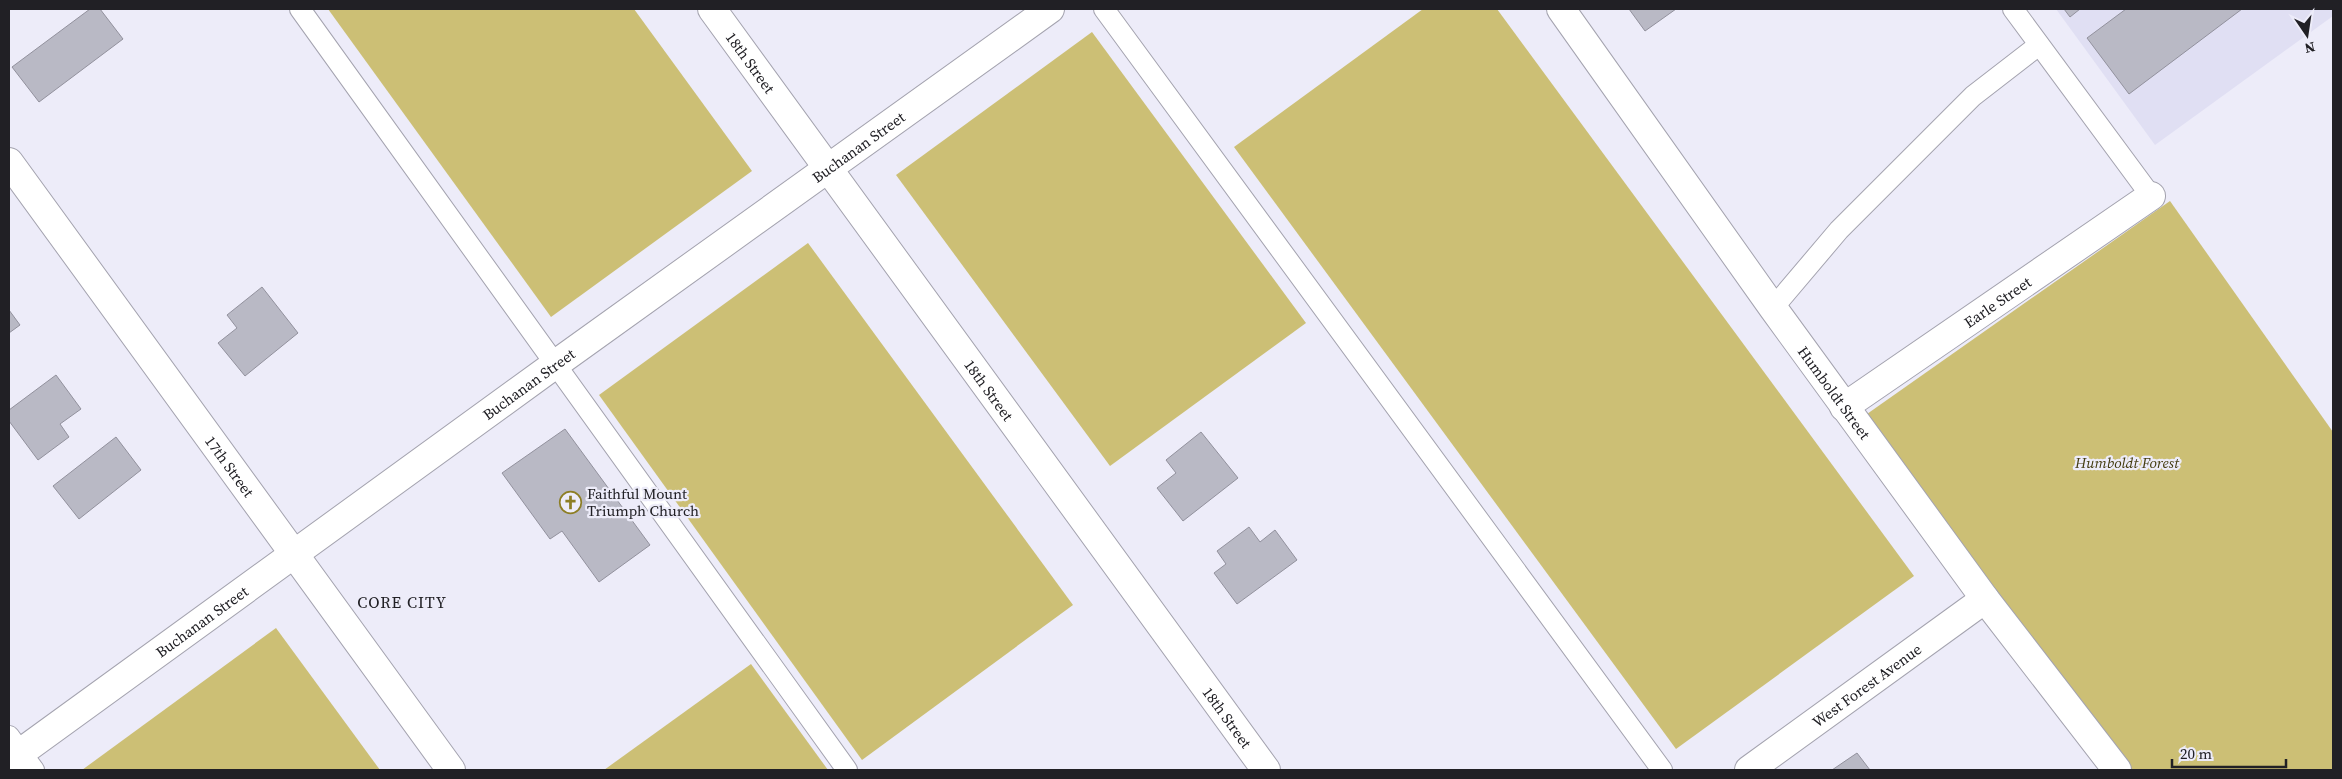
<svg xmlns="http://www.w3.org/2000/svg" width="2342" height="779" viewBox="0 0 2342 779" font-family="'Source Serif 4',serif">
<rect width="100%" height="100%" fill="#edecf9"/>
<path fill="#e0dff3" d="M 2056,9 L 2333,9 L 2333,16 L 2155,145 Z"/>
<g fill="#ccbf75">
<path d="M 328,9 L 634,9 L 752,171 L 551,317 Z"/>
<path d="M 1423,9 L 1497,9 L 1914,576 L 1676,749 L 1234,147 Z"/>
<path d="M 1092,32 L 1306,323 L 1110,466 L 896,175 Z"/>
<path d="M 2170,201 L 2333,432 L 2333,770 L 2118,770 L 1867,414 Z"/>
<path d="M 808,243 L 1073,605 L 862,760 L 599,395 Z"/>
<path d="M 276,628 L 380,770 L 82,770 Z"/>
<path d="M 751,664 L 828,770 L 604,770 Z"/>
</g>
<g fill="#b9b9c5" stroke="#92919d">
<path d="M 90,9 L 100,9 L 123,39 L 39,102 L 12,67 Z"/>
<path d="M 1629,9 L 1676,9 L 1645,31 Z"/>
<path d="M 2064,9 L 2080,9 L 2070,17 Z"/>
<path d="M 2126,9 L 2242,9 L 2129,94 L 2087,38 Z"/>
<path d="M 262,287 L 298,333 L 245,376 L 218,343 L 237,328 L 227,315 Z"/>
<path d="M 9,310 L 20,325 L 9,333 Z"/>
<path d="M 56,375 L 81,409 L 60,424 L 69,437 L 38,460 L 9,421 L 9,410 Z"/>
<path d="M 565,429 L 650,545 L 599,582 L 562,531 L 550,539 L 502,473 Z"/>
<path d="M 1201,432 L 1238,478 L 1183,521 L 1157,488 L 1176,473 L 1166,460 Z"/>
<path d="M 116,437 L 141,470 L 79,519 L 53,486 Z"/>
<path d="M 1249,527 L 1260,542 L 1275,530 L 1297,560 L 1237,604 L 1214,573 L 1226,564 L 1217,551 Z"/>
<path d="M 1857,753 L 1870,770 L 1832,770 Z"/>
</g>
<g fill="none" stroke-linecap="round" stroke-linejoin="round">
<defs>
<g id="lane">
<path d="M 300,9 L 847,770"/>
<path d="M 1104,9 L 1662,770"/>
<path d="M 2013,9 L 2151,196"/>
<path d="M 1773,308 L 1839,230 L 1973,96 L 2039,45"/>
<path d="M 9,736 L 34,770"/>
</g>
<g id="street">
<path id="s1" d="M 712,9 L 1266,770"/>
<path id="s2" d="M 1561,9 L 1773,308 L 1985,599 L 2117,770"/>
<path id="s3" d="M 9,162 L 451,770"/>
<path id="s4" d="M 1844,407 L 2151,196"/>
<path id="s5" d="M 1749,770 L 1985,599"/>
</g>
<g id="secondary">
<path id="s6" d="M 9,761 L 557,363 L 1050,9"/>
</g>
</defs>
<use href="#lane" stroke="#a4a3af" stroke-width="22"/>
<use href="#street" stroke="#a4a3af" stroke-width="30"/>
<use href="#secondary" stroke="#a4a3af" stroke-width="30"/>
<use href="#lane" stroke="#fff" stroke-width="20"/>
<use href="#street" stroke="#fff" stroke-width="28"/>
<use href="#secondary" stroke="#fff" stroke-width="28"/>
</g>
<defs>
<symbol id="church-ring" viewBox="-11 -11 22 22"><circle r="9.5" fill="#edecf9" stroke="#8d7e24" stroke-width="1.5"/><path d="M-1.2-6h2.4v3.5h3.3v2.4h-3.3V6h-2.4V-.1h-3.3v-2.4h3.3Z" fill="#8d7e24"/></symbol>
</defs>
<g fill-rule="evenodd">
<use href="#church-ring" x="558" y="490" width="25" height="25"/>
</g>
<g text-anchor="middle" dominant-baseline="central" stroke-width="4.5" stroke-linejoin="round" paint-order="stroke">
<g font-size="15" fill="#212025" stroke="#edecf9">
<text stroke="none"><textPath href="#s1" startOffset="66">18th Street</textPath></text>
<text stroke="none"><textPath href="#s6" startOffset="1048">Buchanan Street</textPath></text>
<text stroke="none"><textPath href="#s4" startOffset="186">Earle Street</textPath></text>
<text stroke="none"><textPath href="#s6" startOffset="642">Buchanan Street</textPath></text>
<text stroke="none"><textPath href="#s1" startOffset="471">18th Street</textPath></text>
<text stroke="none"><textPath href="#s2" startOffset="471">Humboldt Street</textPath></text>
<text stroke="none"><textPath href="#s3" startOffset="376">17th Street</textPath></text>
<text stroke="none"><textPath href="#s6" startOffset="238">Buchanan Street</textPath></text>
<text stroke="none"><textPath href="#s5" startOffset="145">West Forest Avenue</textPath></text>
<text stroke="none"><textPath href="#s1" startOffset="876">18th Street</textPath></text>
</g>
<g font-size="15" font-style="italic" fill="#433b0f" stroke="#edecf9">
<text x="2127" y="462">Humboldt Forest</text>
</g>
<g font-size="15" fill="#212025" stroke="#edecf9" text-anchor="start">
<text x="587" y="493">Faithful Mount<tspan x="587" dy="17">Triumph Church</tspan></text>
</g>
<g font-size="16" letter-spacing="1" fill="#212025" stroke="#edecf9">
<text x="402" y="602">CORE CITY</text>
</g>
</g>
<rect width="2342" height="779" fill="none" stroke="#212025" stroke-width="20"/>
<g transform="translate(2307 35) rotate(167)" stroke="#edecf9" stroke-width="4" paint-order="stroke">
<path d="M0-4L9 19L0 12L-9 19Z" fill="#212025"/>
<text y="-8" font-size="14" font-weight="bold" text-anchor="middle" fill="#212025">N</text>
</g>
<path d="M2172 759v8h114v-8" fill="none" stroke="#212025" stroke-width="2.5"/>
<text x="2180" y="759" font-size="15" fill="#212025" stroke="#edecf9" stroke-width="4" paint-order="stroke">20 m</text>
</svg>
